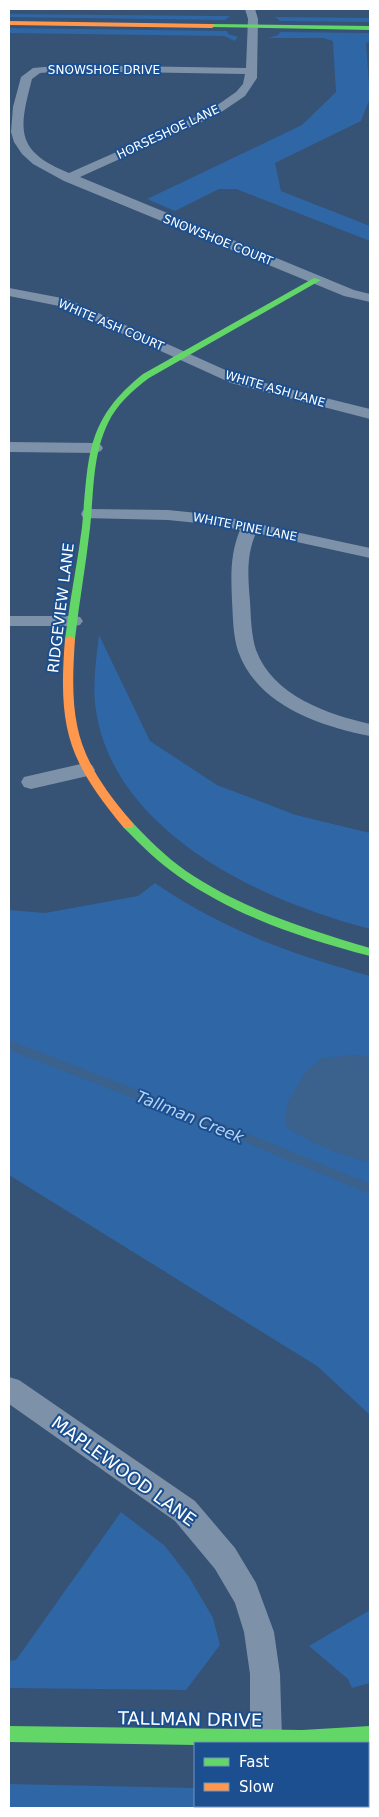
<svg xmlns="http://www.w3.org/2000/svg" width="379" height="1817" viewBox="0 0 379 1817" font-family="'DejaVu Sans',sans-serif">
<rect width="100%" height="100%" fill="#365274"/>
<g fill="#2f66a5">
<path d="M 9,14 L 217,16 L 230,16 L 225,20 L 9,17 Z"/>
<path d="M 275,17 L 370,18 L 370,22 L 280,21 Z"/>
<path d="M 9,28 L 227,31 L 228,34 L 238,37 L 235,41 L 224,36 L 9,33 Z"/>
<path d="M 280,32 L 370,33 L 370,42 L 366,43 L 370,98 L 361,121 L 275,163 L 281,191 L 370,226 L 370,241 L 236,189 L 219,189 L 175,211 L 147,199 L 302,125 L 336,92 L 333,41 L 323,38 L 268,38 L 278,35 Z"/>
<path d="M 99,635 L 150,741 L 217,785 L 296,815 L 370,833 L 370,929 C 264,902 115,834 96,711 C 92,686 96,660 99,635 Z"/>
<path d="M 155,883 C 223,930 292,954 370,976 L 370,1415 L 317,1366 L 9,1175 L 9,910 L 45,913 L 138,896 Z"/>
<path d="M 121,1512 L 165,1546 L 189,1577 L 213,1618 L 220,1645 L 186,1690 L 9,1688 L 9,1661 L 16,1660 Z"/>
<path d="M 370,1610 L 370,1683 L 352,1688 L 348,1679 L 309,1646 Z"/>
<path d="M 368,1782 L 370,1782 L 370,1808 L 9,1808 L 9,1784 L 195,1788 L 195,1806 L 368,1806 Z"/>
</g>
<path fill="#3b618d" d="M 356,1055 L 370,1057 L 370,1163 C 338,1154 314,1145 285,1126 L 287,1103 L 305,1073 L 322,1058 Z"/>
<g fill="none" stroke-linecap="round" stroke-linejoin="round">
<path stroke="#3b618d" stroke-width="9" d="M 9,1045 L 210,1123 L 370,1189"/>
<g fill="#7d92a8" fill-rule="evenodd">
<path d="M 245,9 L 255,9 L 258,19 L 257,78 L 245,96 L 217,115 L 80,177 L 354,290 L 370,294 L 370,302 L 344,296 L 64,181 L 33,164 L 22,154 L 14,142 L 11,132 L 13,107 L 21,77 L 33,68 L 66,65 L 246,68 L 248,19 ZM 66,71 L 245,74 L 243,84 L 236,92 L 209,111 L 69,173 C 14,151 19,129 32,79 L 40,73 Z"/>
<path d="M 9,288 L 67,299 L 241,377 L 370,409 L 370,419 L 231,383 L 75,312 L 59,306 L 9,296 Z"/>
<path d="M 9,442 L 95,443 L 101,445 L 103,448 L 101,451 L 95,453 L 9,452 Z"/>
<path d="M 89,509 L 168,510 L 217,515 L 370,548 L 370,558 L 256,533 C 246,556 248,577 250,601 C 251,617 251,634 256,650 C 273,696 327,714 370,724 L 370,736 C 319,726 257,705 238,651 C 233,635 233,618 232,601 C 231,576 230,554 240,530 L 217,525 L 168,520 L 83,518 L 81,514 L 83,510 Z"/>
<path d="M 9,616 L 74,616 L 80,617 L 83,621 L 80,625 L 74,626 L 9,626 Z"/>
<path d="M 85,763 L 92,765 L 95,770 L 92,775 L 31,789 L 24,787 L 21,782 L 24,777 Z"/>
<path d="M 9,1377 L 19,1380 L 195,1501 L 235,1548 L 256,1583 L 274,1632 L 280,1674 L 282,1738 L 279,1743 L 253,1743 L 250,1738 L 250,1674 L 244,1632 L 235,1603 L 215,1569 L 175,1521 L 9,1404 Z"/>
</g>
<g fill="#63d668" fill-rule="evenodd">
<path d="M 212,24 L 370,26 L 370,30 L 210,27 Z"/>
<path d="M 314,278 L 321,280 L 149,378 C 133,390 117,404 108,423 C 92,456 94,493 90,528 C 86,565 79,602 75,639 L 73,641 L 67,641 L 65,639 L 67,625 C 71,592 78,560 82,527 C 89,458 84,421 143,374 Z"/>
<path d="M 128,821 L 132,822 C 149,840 166,857 186,871 C 242,909 306,929 370,948 L 370,956 C 304,939 235,916 178,876 C 158,862 141,845 124,828 L 123,825 Z"/>
<path d="M 9,1726 L 302,1730 L 370,1726 L 370,1742 L 195,1743 L 195,1745 L 9,1742 Z"/>
</g>
<g fill="#ff974d" fill-rule="evenodd">
<path d="M 9,21 L 212,24 L 215,26 L 212,28 L 9,25 Z"/>
<path d="M 70,636 L 75,639 C 69,724 76,757 132,822 L 133,825 L 132,828 L 124,828 C 67,760 58,727 65,639 Z"/>
</g>
</g>
<g text-anchor="middle" dominant-baseline="central" stroke-width="4" stroke-linejoin="round" paint-order="stroke">
<g font-size="12" fill="#fff" stroke="#1b4f8f">
<text x="104" y="70">SNOWSHOE DRIVE</text>
<text transform="translate(168 132) rotate(-25)">HORSESHOE LANE</text>
<text transform="translate(218 240) rotate(22)">SNOWSHOE COURT</text>
<text transform="translate(111 325) rotate(23)">WHITE ASH COURT</text>
<text transform="translate(275 389) rotate(16)">WHITE ASH LANE</text>
<text transform="translate(245 527) rotate(11)">WHITE PINE LANE</text>
</g>
<g font-size="15" fill="#fff" stroke="#1b4f8f">
<text transform="translate(61 608) rotate(-83)">RIDGEVIEW LANE</text>
</g>
<g font-size="16" font-style="italic" fill="#b5d3f5" stroke="#1b4f8f">
<text transform="translate(190 1117) rotate(22)">Tallman Creek</text>
</g>
<g font-size="18" fill="#fff" stroke="#1b4f8f">
<text transform="translate(124 1471) rotate(36)">MAPLEWOOD LANE</text>
<text transform="translate(190 1719) rotate(1)">TALLMAN DRIVE</text>
</g>
</g>
<rect width="379" height="1817" fill="none" stroke="#ffffff" stroke-width="20"/>
<rect x="194" y="1742" width="175" height="65" fill="#1b4f8f" stroke="#7695bc"/>
<rect x="204" y="1758" width="25" height="8" fill="#63d668" stroke="#7695bc"/>
<text x="239" y="1767" font-size="15" fill="#ffffff">Fast</text>
<rect x="204" y="1783" width="25" height="8" fill="#ff974d" stroke="#7695bc"/>
<text x="239" y="1792" font-size="15" fill="#ffffff">Slow</text>
</svg>
